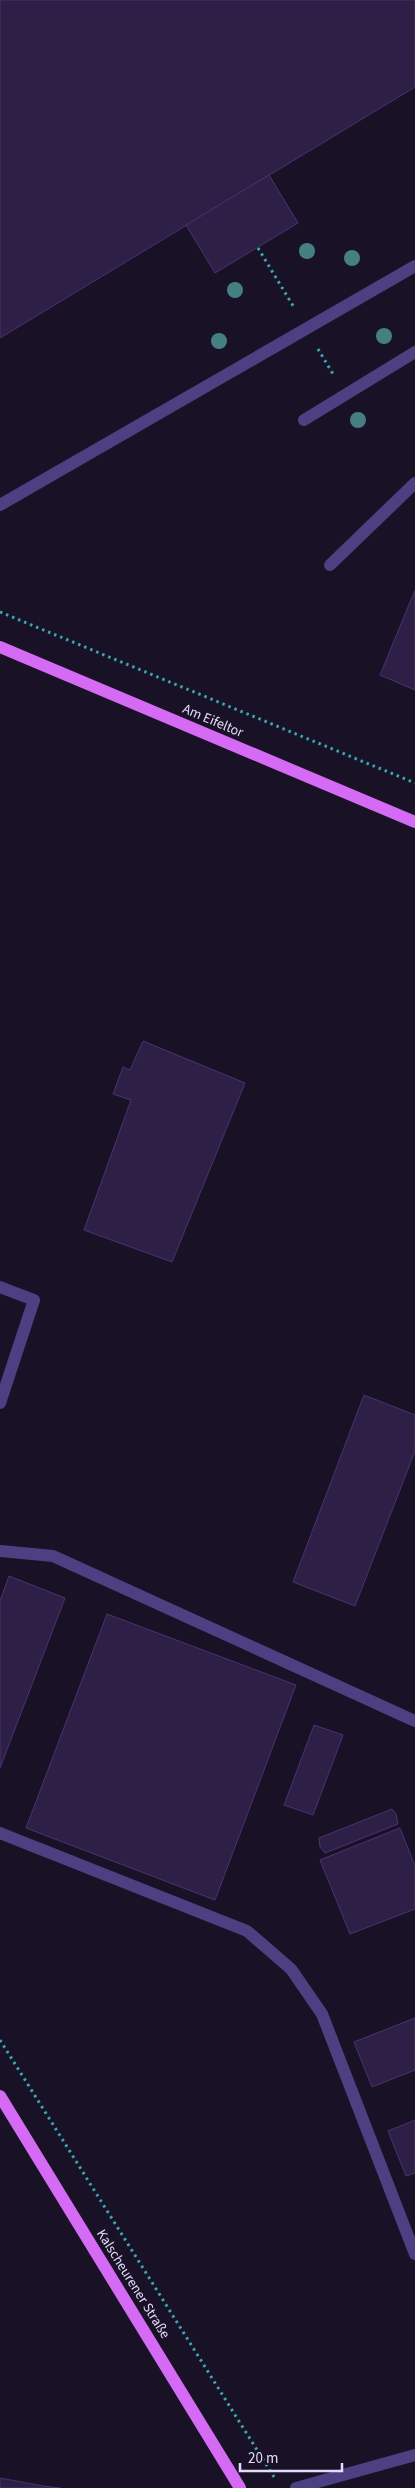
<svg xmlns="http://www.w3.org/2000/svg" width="415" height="2488" viewBox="0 0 415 2488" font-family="'Source Sans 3',sans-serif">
<rect width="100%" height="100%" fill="#191227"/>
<g fill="#2d1f46" stroke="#493371">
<path d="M 0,0 L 415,0 L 415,87 L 0,338 Z"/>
<path d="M 269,175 L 298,223 L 215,273 L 186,225 Z"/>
<path d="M 415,590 L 415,690 L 380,675 Z"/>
<path d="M 143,1041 L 245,1083 L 172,1262 L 84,1230 L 131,1100 L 113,1094 L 123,1067 L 130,1070 Z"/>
<path d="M 364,1395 L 415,1415 L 415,1451 L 355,1606 L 293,1582 Z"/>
<path d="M 9,1576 L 65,1598 L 0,1768 L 0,1601 Z"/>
<path d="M 107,1614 L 296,1685 L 215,1900 L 26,1828 Z"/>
<path d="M 314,1725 L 343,1735 L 313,1815 L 284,1805 Z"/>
<path d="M 392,1809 L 396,1814 L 398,1824 L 325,1853 L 320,1847 L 319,1838 Z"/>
<path d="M 400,1828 L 415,1866 L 415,1909 L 350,1934 L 320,1860 Z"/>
<path d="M 415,2018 L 415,2070 L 372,2087 L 354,2042 Z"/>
<path d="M 415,2120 L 415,2173 L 406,2176 L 388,2131 Z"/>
<path d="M 0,2478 L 43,2486 L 60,2488 L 0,2488 Z"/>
</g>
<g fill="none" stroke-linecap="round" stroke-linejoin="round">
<g stroke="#39a6b1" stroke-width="3" stroke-dasharray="2.5 4" stroke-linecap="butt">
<path d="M 258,248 L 295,309"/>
<path d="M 318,349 L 333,374"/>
<path d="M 0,612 L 415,783"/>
<path d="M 0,2040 L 274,2477"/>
</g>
<g stroke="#4d4082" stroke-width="12">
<path d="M 304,420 L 415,352"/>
<path d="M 0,505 L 415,266"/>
<path d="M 330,565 L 415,483"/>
<path d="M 0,1287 L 34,1300 L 0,1403"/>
<path d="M 0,1551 L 53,1556 L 415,1721"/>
<path d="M 0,1833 L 247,1931 L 291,1969 L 322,2014 L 415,2254"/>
<path d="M 296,2488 L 415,2455"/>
</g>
<g stroke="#d56af4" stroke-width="12">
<path d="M 0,647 L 415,822"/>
<path d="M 0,2096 L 240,2488"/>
</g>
</g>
<g fill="#467f82">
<circle cx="307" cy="251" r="8"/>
<circle cx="352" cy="258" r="8"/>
<circle cx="235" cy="290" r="8"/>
<circle cx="384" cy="336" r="8"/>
<circle cx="219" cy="341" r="8"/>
<circle cx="358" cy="420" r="8"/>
</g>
<g text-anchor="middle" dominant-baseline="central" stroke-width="5" stroke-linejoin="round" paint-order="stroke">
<g font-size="14" fill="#e3dafc" stroke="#191227">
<text transform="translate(213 721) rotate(23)">Am Eifeltor</text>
<text transform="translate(133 2284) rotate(58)">Kalscheurener Straße</text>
</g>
</g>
<path d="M240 2463v8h102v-8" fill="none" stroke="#e3dafc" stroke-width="2.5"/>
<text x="248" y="2463" font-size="15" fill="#e3dafc" stroke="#191227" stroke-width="4" paint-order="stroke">20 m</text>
</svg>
